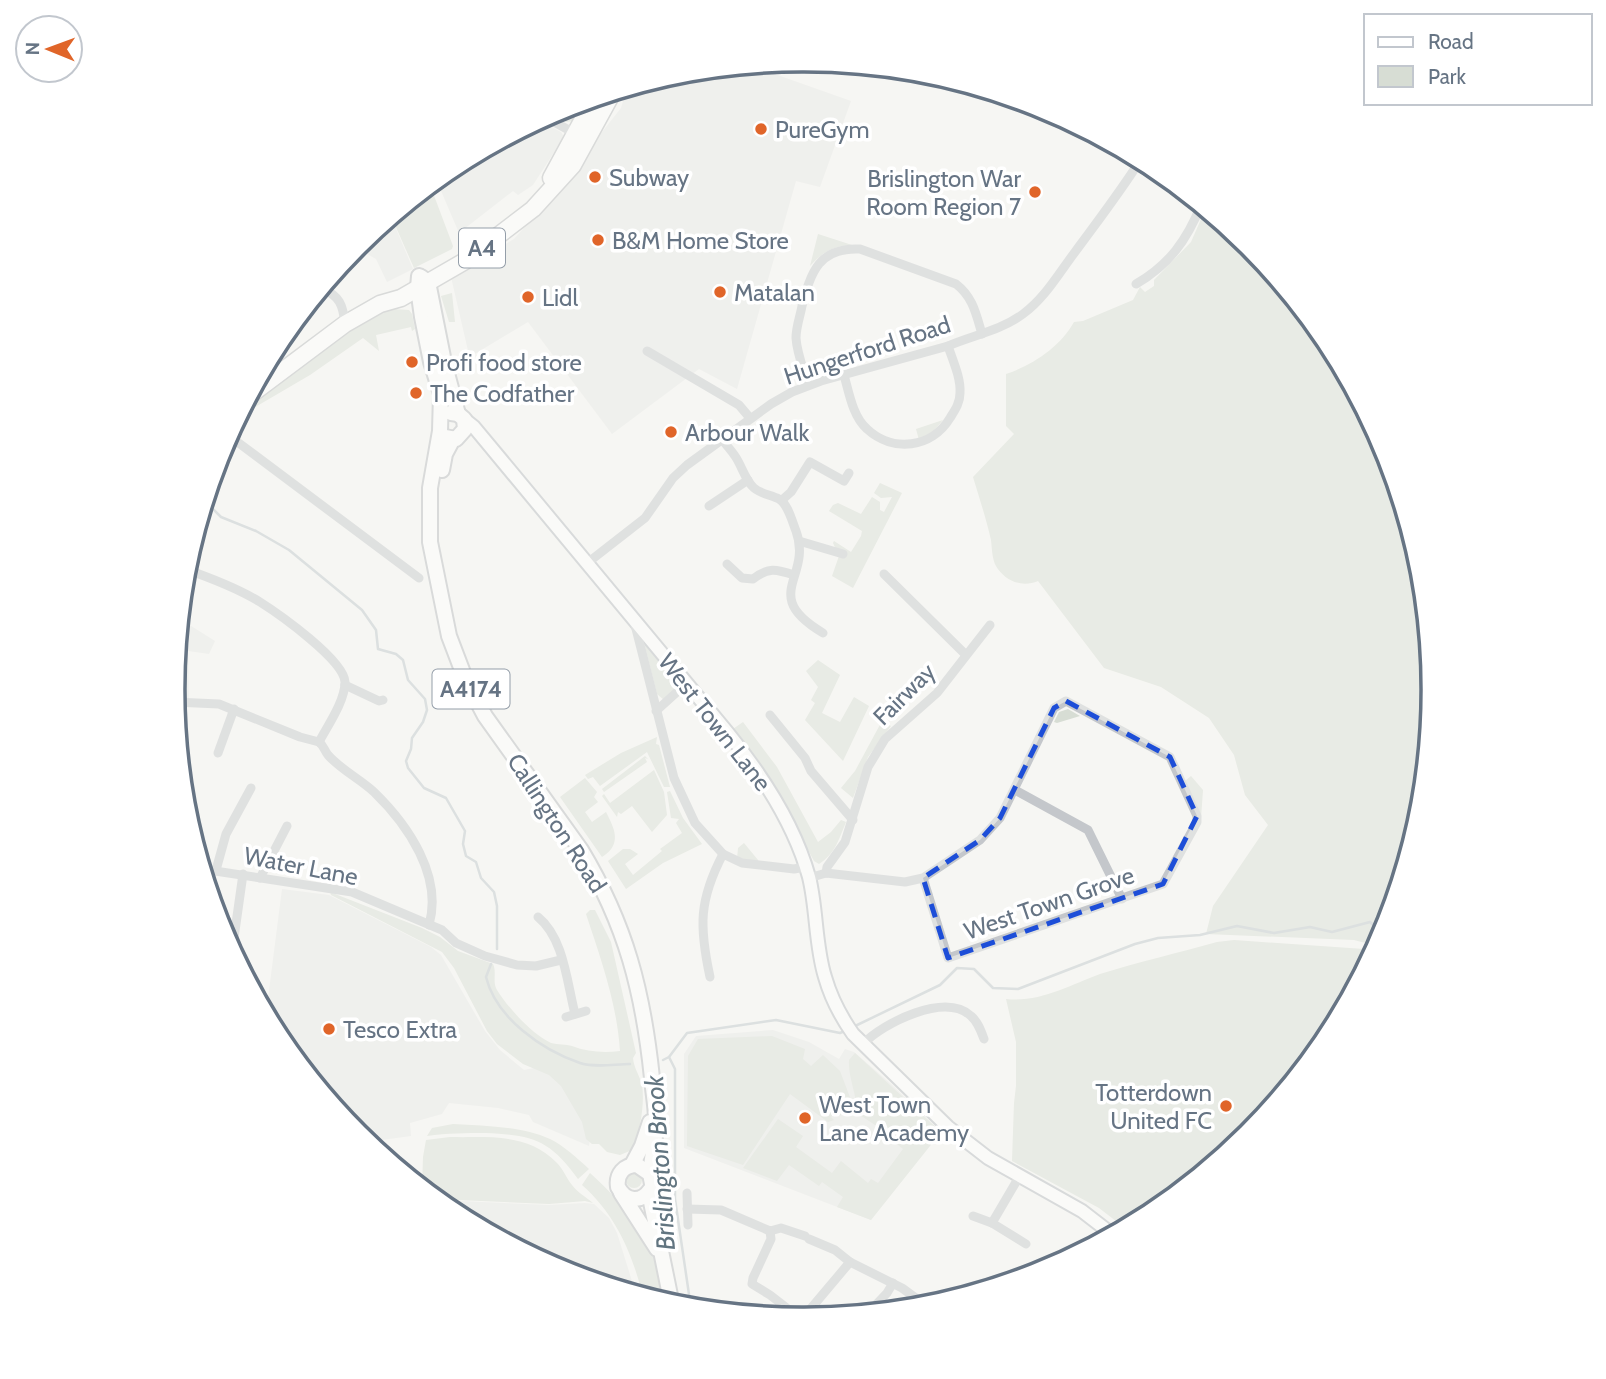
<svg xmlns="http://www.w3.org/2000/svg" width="1606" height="1379" viewBox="0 0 1606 1379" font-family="Cabin,sans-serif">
<rect width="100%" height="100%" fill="#f6f6f3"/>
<g fill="#e7e8e7">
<path d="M 749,65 L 851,101 L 820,187 L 796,181 L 737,389 L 699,369 L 612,434 L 528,322 L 473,355 L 469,355 L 451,277 L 514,239 L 546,203 L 621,108 L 627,88 L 680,72 Z"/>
<path d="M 538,120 L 561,132 L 564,137 L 533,185 L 518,195 L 513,191 L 459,233 L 436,179 L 453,165 Z"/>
<path d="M 391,217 L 413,269 L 387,282 L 376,259 L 355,247 Z"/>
<path d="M 204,504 L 212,506 L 186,562 Z"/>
<path d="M 180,619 L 215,641 L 209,654 L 188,651 L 189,701 L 174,701 L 173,689 Z"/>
<path d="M 282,889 L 329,895 L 431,947 L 441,955 L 485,1031 L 500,1050 L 524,1070 L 534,1068 L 544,1070 L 569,1091 L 591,1130 L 589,1146 L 533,1122 L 529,1115 L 498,1108 L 449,1103 L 442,1114 L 410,1123 L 411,1136 L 367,1142 L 357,1135 L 279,1039 L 266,1014 Z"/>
<path d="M 773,1030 L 809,1042 L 839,1059 L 845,1049 L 854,1052 L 890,1083 L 941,1132 L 871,1220 L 684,1148 L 684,1054 L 696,1036 Z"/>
<path d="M 437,1200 L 549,1205 L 585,1203 L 594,1204 L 609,1218 L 617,1233 L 636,1294 L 562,1271 L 453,1213 Z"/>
</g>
<g fill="#d7ddd4">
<path d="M 587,100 L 573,121 L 566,122 L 551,113 Z"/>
<path d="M 430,185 L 453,246 L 452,249 L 414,268 L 391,216 Z"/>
<path d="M 1205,210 L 1249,244 L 1327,340 L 1385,449 L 1421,567 L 1433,690 L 1421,813 L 1385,931 L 1377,946 L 1354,940 L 1206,934 L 1213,906 L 1268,825 L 1245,795 L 1234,755 L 1209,718 L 1161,687 L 1104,668 L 1038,581 C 1022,588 1005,581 996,566 C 992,559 992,548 991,540 C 986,518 979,497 973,477 L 1014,434 L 1006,426 L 1006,374 C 1033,365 1060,347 1074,322 L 1083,321 L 1133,300 L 1140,287 L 1145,292 L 1154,286 L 1154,280 L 1191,242 Z"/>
<path d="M 818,234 L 852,245 C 832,246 823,252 810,266 Z"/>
<path d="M 452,293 L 455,322 L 449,322 L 441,296 Z"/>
<path d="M 393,307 L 393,309 L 409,310 L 412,314 L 415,329 L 412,331 L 411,327 L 376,335 L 379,351 L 363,338 L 310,375 L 238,417 L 243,408 C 290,370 337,331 393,307 Z"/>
<path d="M 943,420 L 933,432 L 919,440 L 916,429 Z"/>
<path d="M 880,483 L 902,493 L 853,588 L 832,576 L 839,556 L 833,543 L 834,541 L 851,552 L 861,536 L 862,531 L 829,511 L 833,505 L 838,503 L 861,514 L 872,497 L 880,502 L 880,510 L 884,512 L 892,497 L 881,498 L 874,493 Z"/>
<path d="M 643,639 L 675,680 L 675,689 L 664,700 L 657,694 Z"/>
<path d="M 818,660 L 840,675 L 822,713 L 840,722 L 854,697 L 869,706 L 843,761 L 805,720 L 815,703 L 811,700 L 818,687 L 806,671 Z"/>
<path d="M 1068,709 L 1080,716 L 1057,723 L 1054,722 L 1059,712 Z"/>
<path d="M 882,721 L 891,726 L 868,757 L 853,798 L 841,788 L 855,771 Z"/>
<path d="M 743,722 L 777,767 L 818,842 L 831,832 L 841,820 L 846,822 C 839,839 835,854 819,864 L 814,861 L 767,774 L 733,729 Z"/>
<path d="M 657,737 L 656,744 L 659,745 L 670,787 L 664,787 L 647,752 L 600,786 L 593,777 L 588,779 L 585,775 L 621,753 Z"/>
<path d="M 645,756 L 648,759 L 645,758 L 647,762 L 604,792 L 602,789 Z"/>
<path d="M 654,770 L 664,792 L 667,815 L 652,832 L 632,806 L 621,814 L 618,812 L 617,817 L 602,796 L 604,794 L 610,803 Z"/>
<path d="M 1191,776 L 1203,790 L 1201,818 L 1185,781 Z"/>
<path d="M 585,778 L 597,792 L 594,797 L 598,802 L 585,812 L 592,822 L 606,812 C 614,828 623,844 602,857 L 560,797 Z"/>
<path d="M 670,791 L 683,818 L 702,844 L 663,863 L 626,889 L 608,861 L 623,849 L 630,849 L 638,854 L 625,864 L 633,875 L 662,851 L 660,849 L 682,833 L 676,823 L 679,819 L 671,818 L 667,792 Z"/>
<path d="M 744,843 L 758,860 L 759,863 L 737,859 L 738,848 Z"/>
<path d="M 330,892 L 422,928 L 440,937 L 458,951 L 493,964 C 497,972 492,982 497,990 C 508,1008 532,1034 551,1043 C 558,1045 566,1044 572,1046 C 587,1052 604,1053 620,1051 C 617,1004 601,959 586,914 L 590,910 L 595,910 L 611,942 L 636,1053 L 633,1058 C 634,1067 637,1071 640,1079 C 647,1093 640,1136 632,1150 L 620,1155 L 607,1152 L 599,1144 L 592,1144 L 586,1139 L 582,1122 L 561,1086 L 549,1075 L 523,1064 L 497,1044 L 487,1031 L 454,968 L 442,952 L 331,895 Z"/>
<path d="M 1234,940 L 1364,949 L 1374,952 L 1327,1040 L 1248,1135 L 1153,1214 L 1125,1228 L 1099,1208 L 1012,1161 L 1014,1103 L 1016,1086 L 1016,1042 L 1006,999 C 1039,1003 1070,985 1100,974 C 1138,962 1178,953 1217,942 Z"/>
<path d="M 772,1036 L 805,1049 L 803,1059 L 811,1066 L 823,1055 L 840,1071 L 851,1100 L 840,1116 L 834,1113 L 831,1117 L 834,1120 L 828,1122 L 790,1094 L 743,1165 L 687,1146 L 688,1056 L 698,1039 Z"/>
<path d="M 855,1053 L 941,1132 L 871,1220 L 837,1207 L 843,1197 L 822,1182 L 819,1186 L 789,1165 L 777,1181 L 743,1168 L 778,1119 L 803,1136 L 796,1147 L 832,1173 L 841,1161 L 868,1183 L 871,1179 L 878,1183 L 903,1149 L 887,1136 L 889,1132 L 879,1124 L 875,1125 L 857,1113 C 857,1094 848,1078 849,1060 Z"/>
<path d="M 453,1124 C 484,1126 521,1126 550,1139 C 564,1146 577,1158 589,1169 L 578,1179 C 550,1140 533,1135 486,1133 C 466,1133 447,1133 427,1136 L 432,1128 Z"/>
<path d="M 450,1137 C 489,1138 527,1132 557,1163 C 564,1170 566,1178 572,1185 C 577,1192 586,1197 593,1203 L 585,1201 L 549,1204 L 436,1199 L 422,1188 L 423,1157 L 426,1140 Z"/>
<circle cx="634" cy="1180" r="8"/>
<path d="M 590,1173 C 614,1195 647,1229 657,1260 C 662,1274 664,1289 667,1303 L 643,1296 C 632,1253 616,1215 582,1185 Z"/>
</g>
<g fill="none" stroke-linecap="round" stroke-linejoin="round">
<g stroke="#bcc5ca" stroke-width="2.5">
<path d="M 205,501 L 221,517 L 256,531 L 289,550 L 362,610 L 376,630 L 378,649 L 396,654 L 403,660 L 408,680 L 425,699 L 427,710 L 423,722 L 412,738 L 411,749 L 406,761 L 408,768 L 424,788 L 446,798 L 465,831 L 463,844 L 466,856 L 476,862 L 481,878 L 494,892 L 497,906 L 497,949"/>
<path d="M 491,964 L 486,977 C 496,1018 542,1050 580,1063 C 594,1068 615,1064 630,1064"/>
<path d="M 853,1027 L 940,985 L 957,968 L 974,969 L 993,988 L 1018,989 L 1135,944 L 1158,938 L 1200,935 L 1237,926 L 1274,933 L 1310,927 L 1332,932 L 1370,922 L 1383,934"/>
<path d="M 669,1057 L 675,1069 L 675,1199 L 691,1308"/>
<path d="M 663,1060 L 669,1057 L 687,1033 L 776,1020 L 840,1033 L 847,1030"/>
</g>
<defs>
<path id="secondary" d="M 464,419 L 474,427 L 728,733 C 762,775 794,823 809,877 C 817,909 815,945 825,977 C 831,998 841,1017 853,1034 L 948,1127 L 988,1158 L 1082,1211 L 1113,1235"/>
<g id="primary">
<path d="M 419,276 L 418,288 L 422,317 L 431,362 L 441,394 L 440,431 L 430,488 L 430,542 L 449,636 L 465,678 L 485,716 L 581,850 C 626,925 643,991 652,1078 C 653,1092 656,1106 656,1120 C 656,1138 652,1156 650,1174"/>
<path d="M 421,277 L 428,282 L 444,362 L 458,414"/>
<path d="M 445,437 L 456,439 L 465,429 L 464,419 L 458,414 L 451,413"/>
<path d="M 442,470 L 445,454 L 453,439"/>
<path d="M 632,1165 L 642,1146 L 650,1122"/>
<path d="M 650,1190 C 641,1203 626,1202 618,1187 C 616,1174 624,1165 637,1165 L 650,1174 L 652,1184 L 651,1202 L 672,1305"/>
<path d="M 621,1193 L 657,1249"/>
</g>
<g id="highway">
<path d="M 551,178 L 595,97"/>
<path d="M 249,396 L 345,324 L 380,304 L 401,298 L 465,261 L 533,209 L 573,165 L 613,92"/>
</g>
</defs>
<use href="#secondary" stroke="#b4b9be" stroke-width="16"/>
<use href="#primary" stroke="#b5b9bd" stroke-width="18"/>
<use href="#highway" stroke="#b5b8bb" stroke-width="19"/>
<g stroke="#c4c7cb" stroke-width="9">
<path d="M 545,117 L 576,134"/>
<path d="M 1137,166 L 1161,181 L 1185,192"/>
<path d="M 1136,284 C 1169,265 1187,240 1201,205"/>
<path d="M 321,288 C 340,296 343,305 345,324"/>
<path d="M 647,351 L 739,405 L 750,418"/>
<path d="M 844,375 C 849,393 853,417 867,429 C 893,453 932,448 950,418 C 955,410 960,403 960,393 C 961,378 953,361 948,346"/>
<path d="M 808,385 C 804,370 797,354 796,338 C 796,327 800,317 802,306 C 811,272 819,247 860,249 L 956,284 C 973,297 976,314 982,334"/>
<path d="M 228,435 L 419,578"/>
<path d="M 722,439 C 726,445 731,450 735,456 C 742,466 745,480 754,488 C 761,494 771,495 779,499 C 788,504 792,521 796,531 C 813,578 759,595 823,633"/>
<path d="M 782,500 L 791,492 L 810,462 L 844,481 L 849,473"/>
<path d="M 709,506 L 748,480"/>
<path d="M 799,541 L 843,554"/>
<path d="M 586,564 L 645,518 L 673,478 L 687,465 L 771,404 L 792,392 L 821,381 L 948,346 C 973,335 1000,331 1023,314 C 1045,298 1059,273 1075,252 C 1097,222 1121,191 1141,159"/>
<path d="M 727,564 L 742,578 L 753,579 C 768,567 776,569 794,575"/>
<path d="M 185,569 C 208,577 239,589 260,602 C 279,614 344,660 345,682 C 345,701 328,725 319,742"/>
<path d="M 884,574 L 966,655"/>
<path d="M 634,621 L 674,778 L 695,823 L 723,854 L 742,863 L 794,869 L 805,867"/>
<path d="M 345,685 L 379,701 L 383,700"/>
<path d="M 174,702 L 219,704 L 300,737 L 319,742"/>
<path d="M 656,711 L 687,683"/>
<path d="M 770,715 L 805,758 L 811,771 L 853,820"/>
<path d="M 319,742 C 324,746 324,750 328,755 C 340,769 360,779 374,792 C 408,825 443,876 429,925"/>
<path d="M 218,753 L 234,709"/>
<path d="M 1015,790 L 1088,830 L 1122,899"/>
<path d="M 202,869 L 352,892 L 442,930 L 456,943 L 485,956 L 517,965 L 536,966 L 561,960"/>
<path d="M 216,870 L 226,834 L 251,788"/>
<path d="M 826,873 L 827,867 L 845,842 L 868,767 L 885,739 L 937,693 L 990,625"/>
<path d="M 260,878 L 287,826"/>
<path d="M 809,878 L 826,873 L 905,882 L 923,878 L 980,840 L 1000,818 L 1054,708 L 1066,701 L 1170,757 L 1197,816 L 1197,822 L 1163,884 L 948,958 L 923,878"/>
<path d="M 538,917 C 564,938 567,983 575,1014"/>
<path d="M 232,952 L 243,874"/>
<path d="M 710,977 C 699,926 699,900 723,854"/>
<path d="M 566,1017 L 586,1011"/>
<path d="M 863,1044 C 883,1023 945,992 971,1016 C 978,1022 981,1031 984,1039"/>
<path d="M 687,1193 L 688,1225"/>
<path d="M 687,1209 L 721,1210 L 770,1231 L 781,1228 L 805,1236"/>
<path d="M 973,1216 L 992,1223 L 1026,1244"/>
<path d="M 992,1223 L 1019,1177"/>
<path d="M 770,1231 L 771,1239 L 753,1278 L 752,1284 L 770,1295 L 801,1319"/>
<path d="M 809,1239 L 835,1250 L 850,1262 L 902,1288 L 928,1307"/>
<path d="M 868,1313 L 887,1293 L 893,1283"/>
<path d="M 802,1319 L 850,1262"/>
</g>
<use href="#secondary" stroke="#fff" stroke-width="12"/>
<use href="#primary" stroke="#fff" stroke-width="14"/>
<use href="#highway" stroke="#fff" stroke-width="16"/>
</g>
<path d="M0 0H1606V1379H0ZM 1066,701 L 1170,757 L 1197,816 L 1163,884 L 948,958 L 923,878 L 980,840 L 1000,818 L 1054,708 Z" fill="#f6f6f3" fill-opacity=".55" fill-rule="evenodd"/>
<path fill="none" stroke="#1d4ed8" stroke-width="5" stroke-dasharray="14 9" stroke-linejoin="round" d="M 1066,701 L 1170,757 L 1197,816 L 1163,884 L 948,958 L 923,878 L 980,840 L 1000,818 L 1054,708 Z"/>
<g fill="#e06529" stroke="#fff" stroke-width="2.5">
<circle cx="761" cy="129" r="7"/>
<circle cx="595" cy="177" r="7"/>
<circle cx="1035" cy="192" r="7"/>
<circle cx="598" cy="240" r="7"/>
<circle cx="720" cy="292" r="7"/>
<circle cx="528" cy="297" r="7"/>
<circle cx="412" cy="362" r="7"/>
<circle cx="416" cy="393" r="7"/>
<circle cx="671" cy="432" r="7"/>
<circle cx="329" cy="1029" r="7"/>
<circle cx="1226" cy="1106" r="7"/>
<circle cx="805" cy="1118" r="7"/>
</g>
<g text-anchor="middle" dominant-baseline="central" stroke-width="7" stroke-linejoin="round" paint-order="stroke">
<g fill="#fff" stroke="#949ea9" stroke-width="2">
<rect x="459" y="228.5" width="46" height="39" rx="5"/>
<rect x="432.5" y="669.5" width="77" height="39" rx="5"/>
</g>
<g font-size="23" font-weight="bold" fill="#667484">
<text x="482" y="248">A4</text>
<text x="471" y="689">A4174</text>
</g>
<g font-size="24" fill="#667484" stroke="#fff" text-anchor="start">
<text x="775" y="129">PureGym</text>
<text x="609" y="177">Subway</text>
<text x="1021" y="178" text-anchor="end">Brislington War<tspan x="1021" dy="28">Room Region 7</tspan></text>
<text x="612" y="240">B&amp;M Home Store</text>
<text x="734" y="292">Matalan</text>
<text x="542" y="297">Lidl</text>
<text x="426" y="362">Profi food store</text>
<text x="430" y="393">The Codfather</text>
<text x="685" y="432">Arbour Walk</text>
<text x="343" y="1029">Tesco Extra</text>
<text x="1212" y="1092" text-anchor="end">Totterdown<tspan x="1212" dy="28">United FC</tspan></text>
<text x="819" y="1104">West Town<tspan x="819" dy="28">Lane Academy</tspan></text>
</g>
<g font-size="24" fill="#667484" stroke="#fff">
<text transform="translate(867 350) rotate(-18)">Hungerford Road</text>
<text transform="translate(904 694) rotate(-45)">Fairway</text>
<text transform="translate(715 722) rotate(52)">West Town Lane</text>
<text transform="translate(557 823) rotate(57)">Callington Road</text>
<text transform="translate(301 866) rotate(11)">Water Lane</text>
<text transform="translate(1049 903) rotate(-19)">West Town Grove</text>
</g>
<g font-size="26" font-style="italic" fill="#627580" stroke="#fff">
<text transform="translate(660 1163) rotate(-94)">Brislington Brook</text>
</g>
</g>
<path d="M0 0H1606V1379H0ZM802 72H804A617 617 0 0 1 1421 689V690A617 617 0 0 1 804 1307H802A617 617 0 0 1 185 690V689A617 617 0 0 1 802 72Z" fill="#fff" fill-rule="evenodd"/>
<path fill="none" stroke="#667484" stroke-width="3.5" d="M802 72H804A617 617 0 0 1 1421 689V690A617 617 0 0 1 804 1307H802A617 617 0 0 1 185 690V689A617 617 0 0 1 802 72Z"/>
<rect x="1364" y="14" width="228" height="91" fill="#ffffff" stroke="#c2c7ce" stroke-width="2"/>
<rect x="1378" y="37" width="35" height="10" fill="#ffffff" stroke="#c2c7ce" stroke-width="2"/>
<text x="1428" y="49" font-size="21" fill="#667484">Road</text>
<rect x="1378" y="66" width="35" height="21" fill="#d7ddd4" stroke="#c2c7ce" stroke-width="2"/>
<text x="1428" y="84" font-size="21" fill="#667484">Park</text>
<g transform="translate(49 49) rotate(271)"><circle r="33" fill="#ffffff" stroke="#c2c7ce" stroke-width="2"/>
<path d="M0-5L12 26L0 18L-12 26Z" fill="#e06529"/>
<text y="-10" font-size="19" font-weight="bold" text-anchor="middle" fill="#667484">N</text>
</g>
</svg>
